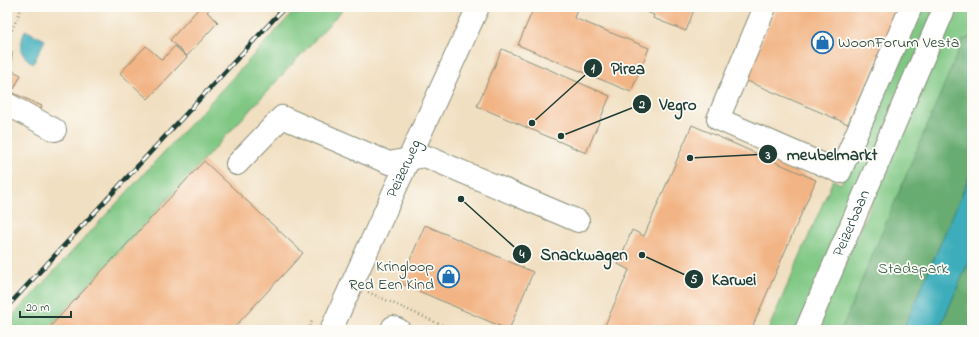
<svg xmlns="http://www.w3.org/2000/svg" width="979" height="337" viewBox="0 0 979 337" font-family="'Indie Flower',sans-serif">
<rect width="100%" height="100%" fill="#fdfcf7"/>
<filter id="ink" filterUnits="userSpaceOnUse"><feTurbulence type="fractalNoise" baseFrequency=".025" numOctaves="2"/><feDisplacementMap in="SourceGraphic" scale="8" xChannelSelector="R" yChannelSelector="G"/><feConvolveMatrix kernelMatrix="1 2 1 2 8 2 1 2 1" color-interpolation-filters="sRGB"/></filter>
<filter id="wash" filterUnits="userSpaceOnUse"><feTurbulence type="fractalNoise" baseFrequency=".012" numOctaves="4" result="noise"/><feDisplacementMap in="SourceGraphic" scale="16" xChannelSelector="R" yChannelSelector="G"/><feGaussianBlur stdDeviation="0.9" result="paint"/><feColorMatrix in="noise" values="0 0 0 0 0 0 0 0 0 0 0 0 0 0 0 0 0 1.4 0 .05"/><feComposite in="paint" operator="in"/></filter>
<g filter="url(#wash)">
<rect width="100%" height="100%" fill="#f1dfc1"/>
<g fill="#7fc783" stroke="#4f825c">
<path d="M 298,7 L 345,7 L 47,330 L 7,330 L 7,322 Z"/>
<path d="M 919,7 L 938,7 L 797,330 L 768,330 L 833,180 L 841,184 Z"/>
<path d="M 957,7 L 972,7 L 972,330 L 816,330 Z"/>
</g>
<g fill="#67ac71" stroke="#437452">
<path d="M 972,36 L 972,171 L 903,330 L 841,330 L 963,40 Z"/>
<path d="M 972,254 L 972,330 L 939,330 Z"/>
</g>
<g fill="#3eadbb" stroke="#2e7578">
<path d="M 25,30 L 45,40 L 33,64 C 17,52 19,47 25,30 Z"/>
<path d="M 972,171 L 972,254 L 939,330 L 903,330 Z"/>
</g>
<g id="blocks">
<g fill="#f2b484">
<path d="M 7,7 L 11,7 L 7,16 Z"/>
<path d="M 200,7 L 211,7 L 207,12 L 218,22 L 187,56 L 170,40 Z"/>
<path d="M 534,7 L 578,7 L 574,18 L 649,48 L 631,92 L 518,45 Z"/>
<path d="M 634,7 L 695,7 L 686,31 L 653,18 L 654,15 Z"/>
<path d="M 777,7 L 899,7 L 848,124 L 745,80 Z"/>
<path d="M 146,46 L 162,60 L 175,46 L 187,57 L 148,99 L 120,73 Z"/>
<path d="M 502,49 L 610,96 L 586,153 L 477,106 Z"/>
<path d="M 7,52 L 12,52 L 11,67 L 7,67 Z"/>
<path d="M 7,68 L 21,75 L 14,89 L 7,85 Z"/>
<path d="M 11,92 L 42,106 L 38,115 L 7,100 Z"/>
<path d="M 692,125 L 816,180 L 751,330 L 603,330 L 629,270 L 618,264 L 632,230 L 644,236 Z"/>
<path d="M 204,161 L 303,253 L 232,330 L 47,330 Z"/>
<path d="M 425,225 L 533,272 L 509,330 L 400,283 Z"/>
</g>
</g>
</g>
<g filter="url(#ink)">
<use href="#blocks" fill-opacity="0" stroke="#888e7a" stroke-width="1"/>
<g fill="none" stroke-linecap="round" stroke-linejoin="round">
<defs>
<g id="minor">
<path d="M 765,7 L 718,119 L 840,172 L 911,7"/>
<path d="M 7,104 L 55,130"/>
<path d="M 237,164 L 282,117 L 389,163 L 425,156 L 578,221"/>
<path id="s1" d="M 331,330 L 478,7"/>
<path d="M 392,330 L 393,327 L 399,330"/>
<path id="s2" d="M 806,330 L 945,7"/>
</g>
</defs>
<use href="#minor" stroke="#888e7a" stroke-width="24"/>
<g stroke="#888e7a" stroke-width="2.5" stroke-dasharray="1 3" stroke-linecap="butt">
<path d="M 7,41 L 22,7"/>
<path d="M 368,292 L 453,330"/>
<path d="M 308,330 L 312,321"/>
</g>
<use href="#minor" stroke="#fff" stroke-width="22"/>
<defs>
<path id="rail" d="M 7,307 L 285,7"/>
</defs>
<use href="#rail" stroke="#1f3d34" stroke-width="4.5"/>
<use href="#rail" stroke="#fdfcf7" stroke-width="3" stroke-dasharray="9" stroke-linecap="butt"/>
</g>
</g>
<defs>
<symbol id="shop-ring" viewBox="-11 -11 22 22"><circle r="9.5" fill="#fdfcf7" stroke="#1f6fb2" stroke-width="1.5"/><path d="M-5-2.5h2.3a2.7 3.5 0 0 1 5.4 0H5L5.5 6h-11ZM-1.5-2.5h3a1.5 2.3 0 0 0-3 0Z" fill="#1f6fb2"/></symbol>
</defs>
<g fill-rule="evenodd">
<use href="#shop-ring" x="810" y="30" width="25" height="25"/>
<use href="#shop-ring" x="436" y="264" width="25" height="25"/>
</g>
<g text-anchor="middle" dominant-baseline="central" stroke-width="3.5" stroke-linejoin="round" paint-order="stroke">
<g font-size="16" fill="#1f3d34" stroke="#fdfcf7" text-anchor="start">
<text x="838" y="43">WoonForum Vesta</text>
<text x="434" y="267" text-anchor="end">Kringloop<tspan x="434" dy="18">Red Een Kind</tspan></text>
</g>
<g font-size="16" fill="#1f3d34" stroke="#fdfcf7">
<text stroke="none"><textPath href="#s1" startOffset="177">Peizerweg</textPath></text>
<text stroke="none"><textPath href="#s2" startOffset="116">Peizerbaan</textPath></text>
</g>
<g font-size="16" fill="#376048" stroke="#fdfcf7">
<text x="913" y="269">Stadspark</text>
</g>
</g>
<path fill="none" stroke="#1f3d34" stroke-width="1.5" d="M532 123L593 68M561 136L642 104M690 158L768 154M461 199L522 254M642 255L694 279"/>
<g fill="#1f3d34" stroke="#fdfcf7" stroke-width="1.5">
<circle cx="532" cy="123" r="4"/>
<circle cx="561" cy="136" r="4"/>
<circle cx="690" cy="158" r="4"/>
<circle cx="461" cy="199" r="4"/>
<circle cx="642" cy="255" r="4"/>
<circle cx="593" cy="68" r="10"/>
<circle cx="642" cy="104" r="10"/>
<circle cx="768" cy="154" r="10"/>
<circle cx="522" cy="254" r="10"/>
<circle cx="694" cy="279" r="10"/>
</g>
<g font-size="12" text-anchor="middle" font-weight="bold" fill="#fff">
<text x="593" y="72">1</text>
<text x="642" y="108">2</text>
<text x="768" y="159">3</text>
<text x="522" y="258">4</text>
<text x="694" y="283">5</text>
</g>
<g font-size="17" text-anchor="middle" font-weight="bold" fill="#1f3d34" stroke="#fdfcf7" stroke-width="3.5" stroke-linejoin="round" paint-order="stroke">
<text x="628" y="74">Pirea</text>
<text x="678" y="110">Vegro</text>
<text x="832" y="160">meubelmarkt</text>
<text x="584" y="260">Snackwagen</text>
<text x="734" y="285">Karwei</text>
</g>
<rect width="979" height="337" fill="none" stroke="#fdfcf7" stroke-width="24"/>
<path d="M20 311v6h51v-6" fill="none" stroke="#1f3d34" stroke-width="2"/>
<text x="26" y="311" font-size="12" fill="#1f3d34" stroke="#fdfcf7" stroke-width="3" paint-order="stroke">20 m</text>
</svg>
